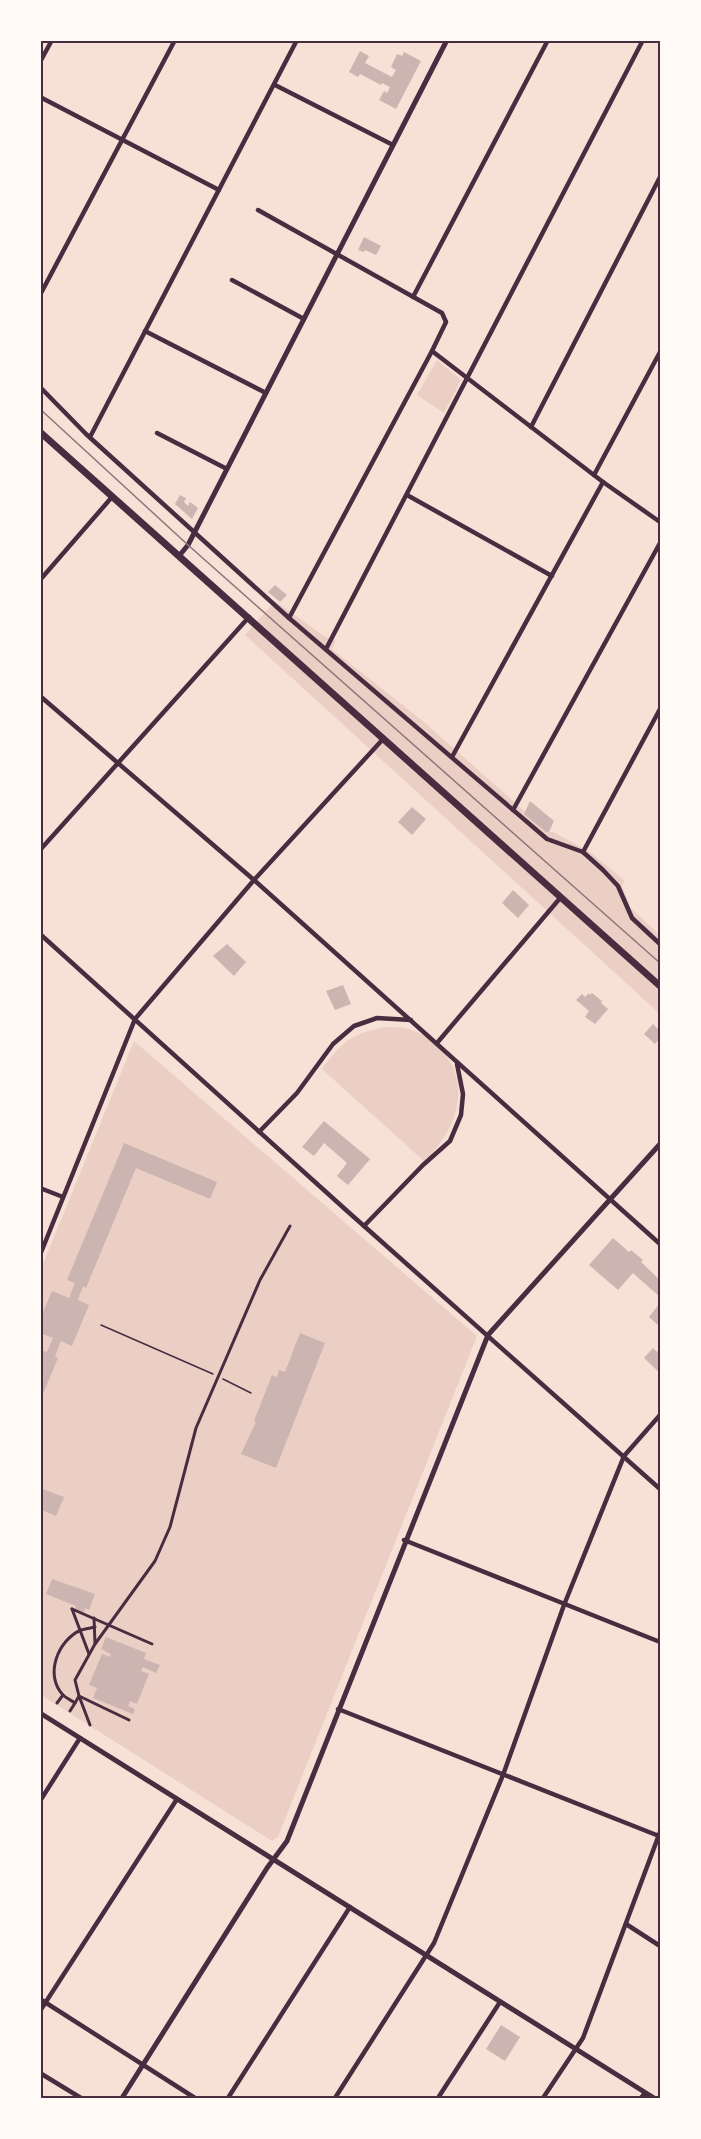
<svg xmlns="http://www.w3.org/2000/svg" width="701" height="2139" viewBox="0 0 701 2139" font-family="Jost,sans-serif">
<rect width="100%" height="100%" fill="#f7e1d7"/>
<g fill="#ebcfc5">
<path d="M 437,360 L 461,380 L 444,413 L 417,395 Z"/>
<path d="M 275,601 L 324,636 L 336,641 L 332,649 L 424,722 L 548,832 L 553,832 L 590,852 L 625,881 L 622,885 L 630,907 L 660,935 L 660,1014 L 245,635 Z"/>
<path d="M 386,1027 C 393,1027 401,1027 408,1029 C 420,1032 427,1037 436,1045 C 475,1080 458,1130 424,1161 L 322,1069 C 343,1041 350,1034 386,1027 Z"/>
<path d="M 134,1041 L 477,1336 L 278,1837 L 272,1841 L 41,1695 L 40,1271 Z"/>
</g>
<g fill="#ccb4b1">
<path d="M 360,51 L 369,56 L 365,63 L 392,77 L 396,70 L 391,67 L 397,54 L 402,56 L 404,52 L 421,61 L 396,109 L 379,100 L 384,91 L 387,93 L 390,87 L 382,83 L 381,85 L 360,74 L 358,77 L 349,72 Z"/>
<path d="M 364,237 L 381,246 L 376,255 L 365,250 L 364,252 L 358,250 Z"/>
<path d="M 180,495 L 186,498 L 184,502 L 188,506 L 190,502 L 198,508 L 192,519 L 175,504 Z"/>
<path d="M 275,585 L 287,595 L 280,602 L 268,592 Z"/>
<path d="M 530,801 L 554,821 L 549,832 L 546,832 L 524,814 Z"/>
<path d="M 412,807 L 426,819 L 412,835 L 398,822 Z"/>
<path d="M 513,890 L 529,905 L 518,918 L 502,903 Z"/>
<path d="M 227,944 L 246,962 L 234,976 L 213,956 Z"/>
<path d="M 343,985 L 351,1004 L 335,1010 L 326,991 Z"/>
<path d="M 589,993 L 590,995 L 592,993 L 602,1001 L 601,1003 L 608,1009 L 595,1024 L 585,1017 L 589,1011 L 576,1000 L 582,994 L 585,997 Z"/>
<path d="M 653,1024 L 660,1031 L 660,1038 L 655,1044 L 644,1034 Z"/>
<path d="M 324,1121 L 370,1159 L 348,1185 L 337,1176 L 347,1163 L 324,1143 L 314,1156 L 302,1147 Z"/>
<path d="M 124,1143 L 217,1182 L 210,1199 L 136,1168 L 86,1288 L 83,1286 L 78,1300 L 89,1305 L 72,1346 L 61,1341 L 55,1356 L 58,1358 L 40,1401 L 40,1350 L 47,1352 L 53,1338 L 40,1333 L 40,1319 L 52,1291 L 69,1298 L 75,1283 L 67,1280 Z"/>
<path d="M 613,1238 L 629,1252 L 631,1250 L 643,1260 L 641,1262 L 660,1280 L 660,1297 L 633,1273 L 618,1290 L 589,1265 Z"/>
<path d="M 660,1303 L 660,1327 L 649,1317 Z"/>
<path d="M 300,1333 L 325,1343 L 276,1468 L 241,1454 L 253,1428 L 256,1422 L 254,1421 L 272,1375 L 277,1377 L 279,1370 L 285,1372 Z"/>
<path d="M 653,1348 L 657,1352 L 660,1348 L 660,1373 L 644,1358 Z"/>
<path d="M 40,1488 L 64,1497 L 56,1516 L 40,1509 Z"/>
<path d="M 52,1579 L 95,1594 L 89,1610 L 85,1608 L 84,1613 L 75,1609 L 76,1606 L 46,1594 Z"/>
<path d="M 106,1637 L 146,1653 L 144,1659 L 160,1665 L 156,1673 L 143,1667 L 141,1671 L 149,1674 L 137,1704 L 130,1701 L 128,1706 L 135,1709 L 133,1714 L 93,1698 L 97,1688 L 89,1685 L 102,1654 L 110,1657 L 111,1654 L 101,1649 Z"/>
<path d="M 501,2025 L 520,2037 L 505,2061 L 486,2049 Z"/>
</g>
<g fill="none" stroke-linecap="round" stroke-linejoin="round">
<g stroke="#4a2c40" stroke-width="1.5">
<path d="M 101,1325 L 213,1374"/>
<path d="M 223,1379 L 251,1393"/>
</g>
<g stroke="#4a2c40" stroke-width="3">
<path d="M 72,1609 L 152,1644"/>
<path d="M 72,1609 L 89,1654"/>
<path d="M 94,1618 L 95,1644 L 155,1561 L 170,1527 L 196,1428 L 260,1280 L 290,1226"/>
<path d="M 95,1644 L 75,1680 L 79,1696 L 129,1720"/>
<path d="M 57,1703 L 63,1695"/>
<path d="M 70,1711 L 75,1703"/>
<path d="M 90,1725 L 79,1696 L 75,1703 C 71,1700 66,1698 63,1695 C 44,1675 58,1640 81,1630 C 85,1629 90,1628 95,1627"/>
</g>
<g stroke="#4a2c40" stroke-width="4.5">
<path d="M 40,62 L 52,40"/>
<path d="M 275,85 L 393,145"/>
<path d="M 40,97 L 219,190"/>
<path d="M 258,210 L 442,313 L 446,322 L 432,351 L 289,618"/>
<path d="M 232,280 L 304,319"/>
<path d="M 40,295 L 175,40"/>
<path d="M 413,297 L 548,40"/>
<path d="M 145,331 L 266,393"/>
<path d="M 432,351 L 603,482 L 660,522"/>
<path d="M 40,387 L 86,434 L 289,618 L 547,839 L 583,852 L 603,870 L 618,886 L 632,918 L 660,944"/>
<path d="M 531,427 L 660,177"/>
<path d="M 157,433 L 227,469"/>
<path d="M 90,437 L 297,40"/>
<path d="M 594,475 L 660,352"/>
<path d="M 407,495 L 552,576"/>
<path d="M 40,580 L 112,497"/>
<path d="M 326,649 L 643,40"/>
<path d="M 40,696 L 254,880 L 660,1244"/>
<path d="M 452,757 L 603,482"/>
<path d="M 513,810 L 660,543"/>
<path d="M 40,850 L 249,617"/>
<path d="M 583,852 L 660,709"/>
<path d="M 40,934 L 346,1210 L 660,1489"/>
<path d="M 437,1043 L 561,897"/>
<path d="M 259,1132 L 297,1093 L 333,1044 L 354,1026 L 377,1018 L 411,1020"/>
<path d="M 40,1188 L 63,1197"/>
<path d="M 364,1226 L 423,1165 L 450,1141 L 461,1115 L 463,1094 L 457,1064"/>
<path d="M 40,1255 L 135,1019 L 254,880 L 384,738"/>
<path d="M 404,1540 L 660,1642"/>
<path d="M 338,1709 L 659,1836"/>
<path d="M 40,1801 L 80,1738"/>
<path d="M 626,1924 L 660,1946"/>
<path d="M 40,1999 L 195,2098"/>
<path d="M 40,2011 L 177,1799"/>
<path d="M 40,2073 L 81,2098"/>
<path d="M 228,2098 L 350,1907"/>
<path d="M 335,2098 L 434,1943 L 503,1775 L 564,1605 L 624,1456 L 660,1415"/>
<path d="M 438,2098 L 500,2002"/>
<path d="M 543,2098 L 583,2038 L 660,1832"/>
<path d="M 641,2098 L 645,2093"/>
</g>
<g stroke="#4a2c40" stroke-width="5">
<path d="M 179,556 L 188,545 L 447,40"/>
<path d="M 40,1713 L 654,2098"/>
<path d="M 122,2098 L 267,1868 L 287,1841 L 488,1335 L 660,1144"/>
</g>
<path stroke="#4a2c40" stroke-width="7" d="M 40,432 L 660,986"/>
<path stroke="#8f747c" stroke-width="1.5" d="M 40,409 L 188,545 L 660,963"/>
</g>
<rect width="701" height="2139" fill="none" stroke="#fffaf5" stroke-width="84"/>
<rect x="42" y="42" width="617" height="2055" fill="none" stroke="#4a2c40" stroke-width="2"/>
</svg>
